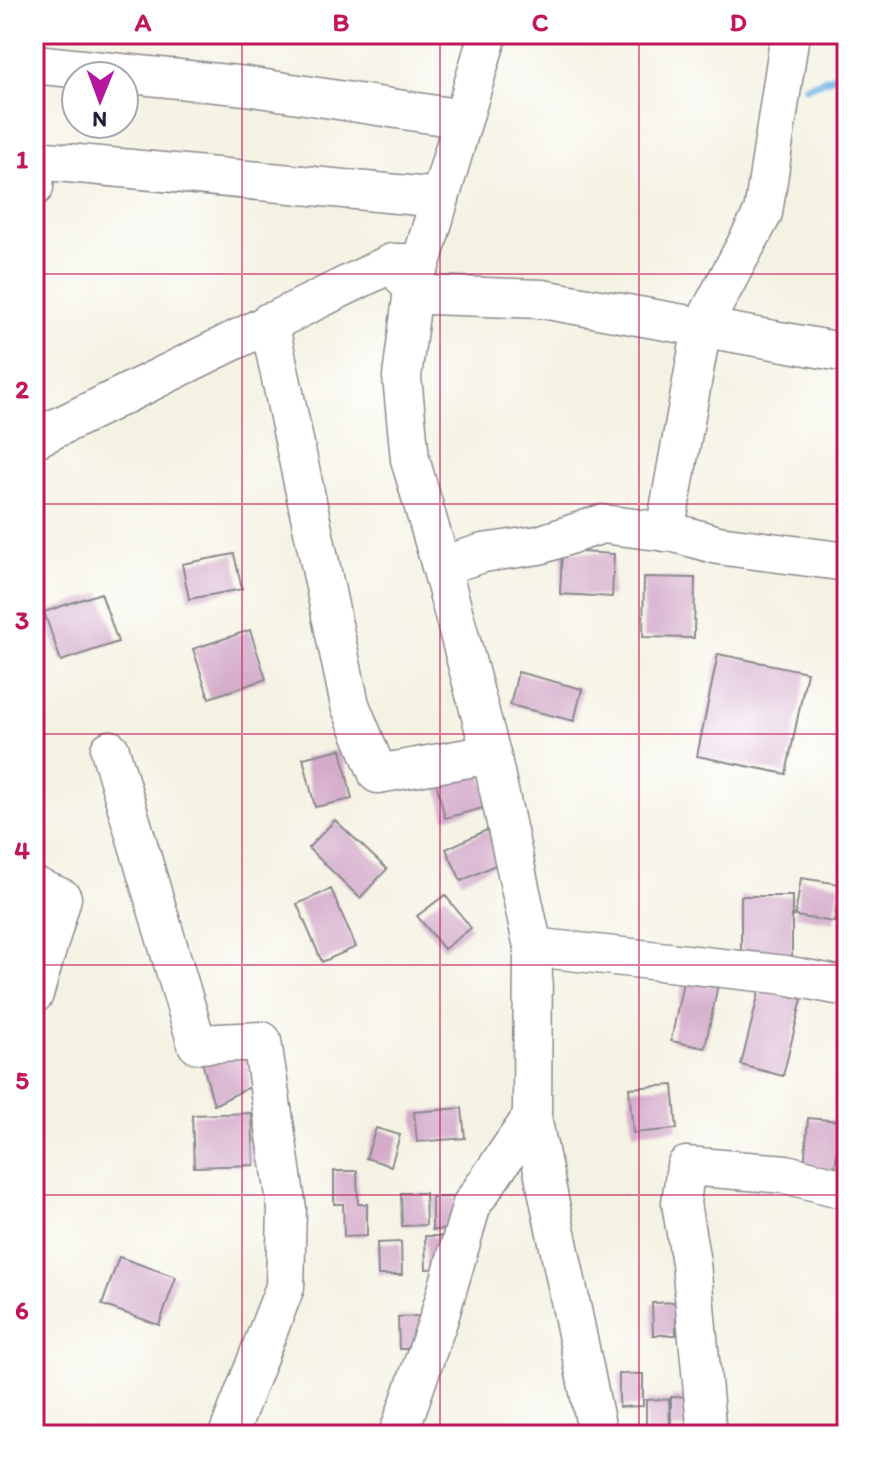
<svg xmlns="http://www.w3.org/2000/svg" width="881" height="1469" viewBox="0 0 881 1469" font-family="Itim,sans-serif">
<rect width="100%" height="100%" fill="#fff"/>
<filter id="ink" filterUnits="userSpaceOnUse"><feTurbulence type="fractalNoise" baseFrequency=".0125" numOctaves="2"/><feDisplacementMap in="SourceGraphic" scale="16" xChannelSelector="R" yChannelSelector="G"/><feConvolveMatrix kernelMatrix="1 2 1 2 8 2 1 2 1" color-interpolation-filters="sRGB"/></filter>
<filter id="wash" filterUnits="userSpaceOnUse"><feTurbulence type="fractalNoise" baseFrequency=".006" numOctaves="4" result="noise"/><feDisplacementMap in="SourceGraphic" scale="32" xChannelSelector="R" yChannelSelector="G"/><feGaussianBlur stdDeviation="1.8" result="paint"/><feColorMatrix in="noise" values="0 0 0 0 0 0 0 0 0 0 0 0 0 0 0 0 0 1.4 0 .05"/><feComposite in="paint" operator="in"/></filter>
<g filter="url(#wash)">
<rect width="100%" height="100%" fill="#f4f2e2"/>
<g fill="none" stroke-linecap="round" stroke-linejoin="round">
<path stroke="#6cb4e3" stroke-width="8" d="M 806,87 L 847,72"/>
</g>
<g id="blocks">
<g fill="#d4acca">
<path d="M 562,551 L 614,554 L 612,597 L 560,594 Z"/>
<path d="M 234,554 L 242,589 L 189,599 L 182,564 Z"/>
<path d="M 644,577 L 695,578 L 694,638 L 643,637 Z"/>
<path d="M 101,593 L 118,642 L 61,661 L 44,612 Z"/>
<path d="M 250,630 L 266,679 L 209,698 L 193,649 Z"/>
<path d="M 718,654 L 807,672 L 786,774 L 697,756 Z"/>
<path d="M 518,672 L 582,689 L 574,721 L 510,705 Z"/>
<path d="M 341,749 L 352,799 L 315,807 L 303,758 Z"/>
<path d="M 481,771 L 491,806 L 445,818 L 436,782 Z"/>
<path d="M 335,820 L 387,869 L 360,898 L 308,848 Z"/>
<path d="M 491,828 L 506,860 L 461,881 L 446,849 Z"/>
<path d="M 801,878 L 840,884 L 834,922 L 795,916 Z"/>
<path d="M 331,889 L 356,947 L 322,962 L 297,904 Z"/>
<path d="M 445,895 L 471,928 L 444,949 L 417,916 Z"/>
<rect x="741" y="896" width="51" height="65"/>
<path d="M 684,977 L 718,984 L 705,1048 L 671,1041 Z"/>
<path d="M 760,988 L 802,999 L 783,1076 L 741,1065 Z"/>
<path d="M 248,1053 L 250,1087 L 214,1105 L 200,1055 Z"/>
<path d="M 673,1085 L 677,1129 L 633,1133 L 629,1088 Z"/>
<path d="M 462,1108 L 465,1138 L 417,1142 L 414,1112 Z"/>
<path d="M 252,1113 L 254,1165 L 194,1167 L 192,1115 Z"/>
<path d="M 808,1118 L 839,1121 L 835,1172 L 804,1169 Z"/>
<path d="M 376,1128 L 400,1135 L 391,1166 L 366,1158 Z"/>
<path d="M 334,1171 L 357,1171 L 358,1204 L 367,1204 L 367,1236 L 344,1237 L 343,1204 L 334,1204 Z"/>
<path d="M 401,1193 L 425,1193 L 426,1225 L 402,1226 Z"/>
<path d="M 432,1197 L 456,1197 L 456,1229 L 432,1230 Z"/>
<path d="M 425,1236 L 449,1236 L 449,1268 L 426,1269 Z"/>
<path d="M 401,1242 L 402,1275 L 378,1275 L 377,1243 Z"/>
<path d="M 119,1257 L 176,1277 L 159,1325 L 102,1305 Z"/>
<path d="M 676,1302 L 676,1335 L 653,1335 L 652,1303 Z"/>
<path d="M 422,1316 L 423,1349 L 399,1349 L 398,1317 Z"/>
<path d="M 619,1374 L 643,1374 L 643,1406 L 619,1407 Z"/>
<path d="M 695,1396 L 695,1429 L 671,1429 L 671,1397 Z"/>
<path d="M 669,1399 L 670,1432 L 646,1432 L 646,1400 Z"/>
</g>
</g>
</g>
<g filter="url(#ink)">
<use href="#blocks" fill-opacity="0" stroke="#8b8a8e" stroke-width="2"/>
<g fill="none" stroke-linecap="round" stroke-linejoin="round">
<defs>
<g id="minor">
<path d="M 34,64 L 246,86 L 463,119"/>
<path d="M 34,187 L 36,160 L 440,198"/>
<path d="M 398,270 L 413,290 L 429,295 L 542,299 L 847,353"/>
<path d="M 413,290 L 402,377 L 410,459 L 441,566 L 483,553 L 539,545 L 602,524 L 675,533 L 718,545 L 847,562"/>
<path d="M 269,322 L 350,705 L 378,774 L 491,754"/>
<path d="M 34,439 L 392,263 L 421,263 L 488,34"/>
<path d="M 665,532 L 702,327 L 763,213 L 790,34"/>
<path d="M 441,566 L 491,754 L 533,947 L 532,1117 L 598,1435"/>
<path d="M 110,750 L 197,1044 L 262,1041 L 287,1209 L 285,1287 L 228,1435"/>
<path d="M 34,886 L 62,898 L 34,994"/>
<path d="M 533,947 L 785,975 L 847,987"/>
<path d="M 398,1435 L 439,1318 L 472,1204 L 532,1117"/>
<path d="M 707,1435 L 691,1263 L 681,1203 L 686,1166 L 786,1174 L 847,1190"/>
</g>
</defs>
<use href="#minor" stroke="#8b8a8e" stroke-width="41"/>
<use href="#minor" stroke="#fff" stroke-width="38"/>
</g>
</g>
<path fill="none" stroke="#c2185b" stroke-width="2" stroke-opacity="0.55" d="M 242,34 L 242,1435M 440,34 L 440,1435M 639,34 L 639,1435M 34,274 L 847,274M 34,504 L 847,504M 34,734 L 847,734M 34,965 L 847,965M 34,1195 L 847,1195"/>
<rect width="881" height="1469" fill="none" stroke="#fff" stroke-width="88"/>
<g transform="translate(100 100) rotate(181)"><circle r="38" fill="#ffffff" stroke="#a7a7b1" stroke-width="2"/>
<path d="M0-6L14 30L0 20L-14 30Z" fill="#b5179e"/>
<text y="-12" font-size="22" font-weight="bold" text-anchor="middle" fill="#22223b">N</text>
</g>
<rect x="44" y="44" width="793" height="1381" fill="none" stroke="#c2185b" stroke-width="3"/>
<g font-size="26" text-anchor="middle" font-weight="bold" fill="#c2185b">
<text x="143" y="31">A</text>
<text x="341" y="31">B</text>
<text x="540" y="31">C</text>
<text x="738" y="31">D</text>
<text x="22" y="168">1</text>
<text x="22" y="398">2</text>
<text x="22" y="629">3</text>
<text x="22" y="859">4</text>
<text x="22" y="1089">5</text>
<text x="22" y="1319">6</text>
</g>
</svg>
